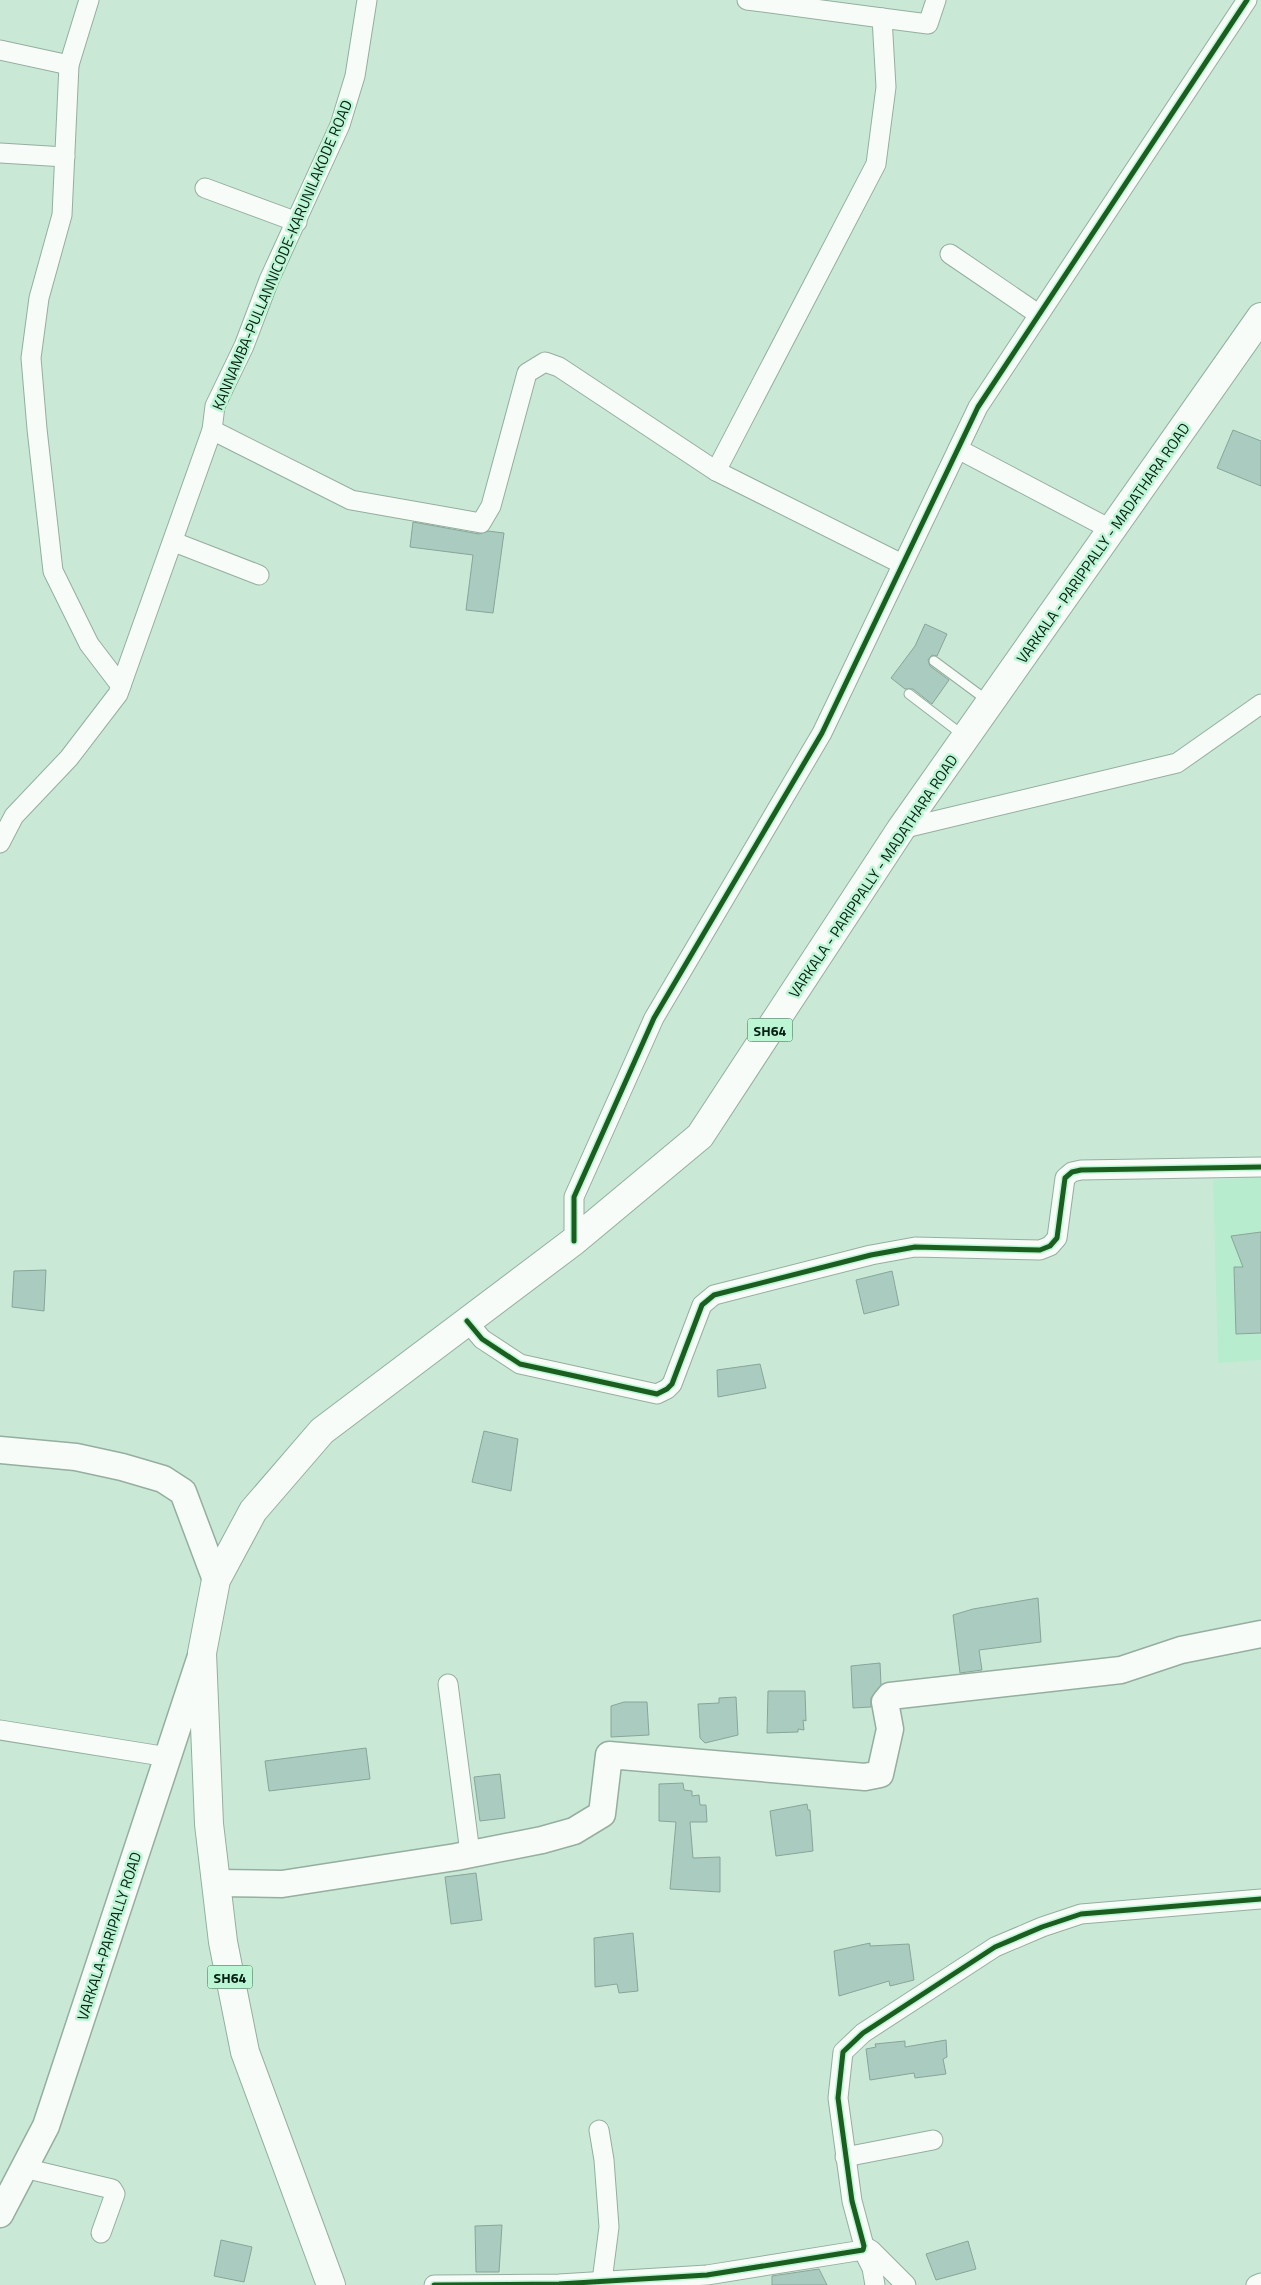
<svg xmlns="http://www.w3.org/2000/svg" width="1261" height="2285" viewBox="0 0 1261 2285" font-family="'Titillium Web',sans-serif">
<rect width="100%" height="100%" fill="#c9e9d6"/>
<path fill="#b8ecce" d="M 1261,1177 L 1261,1360 L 1218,1363 L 1213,1180 Z"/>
<g fill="#aacbbf" stroke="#89a59a">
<path d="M 1233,430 L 1261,441 L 1261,486 L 1217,468 Z"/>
<path d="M 413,522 L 479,534 L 488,531 L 504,533 L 493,613 L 466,610 L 473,555 L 410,547 Z"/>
<path d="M 925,624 L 947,634 L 937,656 L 932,655 L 928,660 L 930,666 L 949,680 L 932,704 L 913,689 L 905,689 L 891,678 L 915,646 Z"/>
<path d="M 1261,1232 L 1261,1333 L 1236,1334 L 1234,1267 L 1243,1267 L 1231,1236 Z"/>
<path d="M 46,1270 L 44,1311 L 12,1307 L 14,1271 Z"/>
<path d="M 892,1271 L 899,1305 L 864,1314 L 856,1280 Z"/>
<path d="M 760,1364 L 766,1388 L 718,1397 L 717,1370 Z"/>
<path d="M 484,1431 L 518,1439 L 511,1491 L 472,1482 Z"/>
<path d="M 1038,1598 L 1041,1642 L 979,1650 L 982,1670 L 960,1673 L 953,1615 L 973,1609 Z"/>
<path d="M 880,1663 L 881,1685 L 871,1698 L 871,1707 L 853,1708 L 851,1666 Z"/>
<path d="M 768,1691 L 805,1691 L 806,1721 L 803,1720 L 804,1730 L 798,1729 L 798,1732 L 767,1733 Z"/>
<path d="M 736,1697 L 738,1735 L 705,1743 L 700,1738 L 698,1704 L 719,1703 L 719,1698 Z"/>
<path d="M 624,1702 L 647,1702 L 649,1735 L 611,1737 L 611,1706 Z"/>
<path d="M 366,1748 L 370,1779 L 269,1791 L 265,1761 Z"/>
<path d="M 500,1774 L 505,1818 L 480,1821 L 474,1777 Z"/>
<path d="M 683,1783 L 684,1790 L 692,1791 L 692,1796 L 699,1795 L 700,1805 L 706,1805 L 707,1822 L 690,1822 L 693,1858 L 720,1857 L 720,1892 L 670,1889 L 676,1822 L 659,1821 L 659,1784 Z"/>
<path d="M 807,1804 L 808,1810 L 810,1810 L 813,1851 L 776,1856 L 770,1811 Z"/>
<path d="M 476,1873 L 482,1920 L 451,1924 L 445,1877 Z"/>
<path d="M 633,1933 L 638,1991 L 619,1993 L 617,1984 L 595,1987 L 594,1938 Z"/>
<path d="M 870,1943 L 870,1946 L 909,1944 L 914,1980 L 890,1986 L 889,1981 L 839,1996 L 834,1951 Z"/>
<path d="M 946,2040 L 947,2057 L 943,2059 L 946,2074 L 915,2078 L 914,2073 L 870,2080 L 866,2049 L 876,2047 L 875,2044 L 905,2041 L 905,2047 Z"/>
<path d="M 502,2225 L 499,2272 L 476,2272 L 475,2226 Z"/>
<path d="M 221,2240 L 252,2247 L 244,2282 L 214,2276 Z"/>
<path d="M 968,2241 L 976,2269 L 936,2280 L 926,2254 Z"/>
<path d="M 819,2269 L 827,2285 L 772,2285 L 772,2276 Z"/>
</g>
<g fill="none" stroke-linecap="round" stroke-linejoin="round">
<defs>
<g id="service">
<path d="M 934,661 L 988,701"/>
<path d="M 909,694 L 964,736"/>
</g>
<g id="minor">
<path d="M 89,0 L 69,65 L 62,215 L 39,298 L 31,358 L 37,429 L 53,571 L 89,644 L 121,686"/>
<path d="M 882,18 L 928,24 L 936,0"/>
<path d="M 0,50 L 69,65"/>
<path d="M 0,153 L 65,157"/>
<path d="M 205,188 L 297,222"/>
<path d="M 950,254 L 1038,314"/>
<path d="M 212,430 L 351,500 L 481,523 L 491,506 L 527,373 L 545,362 L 559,367 L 716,471 L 902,564"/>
<path d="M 958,449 L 1112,530"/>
<path d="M 716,471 L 876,164 L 886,87 L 882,18 L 747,0"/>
<path d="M 174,542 L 259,575"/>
<path d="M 901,829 L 1177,763 L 1261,704"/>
<path d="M 0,843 L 14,816 L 69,758 L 118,694 L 212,430 L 215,406 L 244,346 L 269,280 L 340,125 L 355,76 L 367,0"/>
<path d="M 574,1241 L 574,1197 L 654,1018 L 822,733 L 978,407 L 1247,0"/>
<path d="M 467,1321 L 482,1339 L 520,1364 L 657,1394 L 667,1389 L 672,1384 L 702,1305 L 714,1295 L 871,1255 L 915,1247 L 1040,1250 L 1050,1246 L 1057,1238 L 1065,1178 L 1072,1172 L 1081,1170 L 1261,1167"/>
<path d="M 448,1684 L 470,1853"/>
<path d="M 0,1730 L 168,1757"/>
<path d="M 599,2130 L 604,2160 L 609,2227 L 602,2281"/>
<path d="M 845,2157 L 933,2140"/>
<path d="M 24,2168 L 112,2189 L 115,2194 L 101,2233"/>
<path d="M 864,2246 L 871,2250 L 906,2285"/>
<path d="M 863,2250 L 872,2268 L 875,2285"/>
<path d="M 434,2285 L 559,2284 L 707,2275 L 863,2250 L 864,2246 L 852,2201 L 838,2098 L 843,2052 L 863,2033 L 995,1947 L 1042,1927 L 1081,1914 L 1261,1899"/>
<path d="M 1256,2285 L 1261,2283"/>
</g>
<g id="secondary">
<path d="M 0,1450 L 76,1457 L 122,1467 L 163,1479 L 183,1492 L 216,1580"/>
<path d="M 216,1883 L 282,1884 L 456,1857 L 542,1840 L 574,1831 L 602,1814 L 609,1755 L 865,1777 L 880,1774 L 890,1729 L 885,1702 L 890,1696 L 1121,1670 L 1181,1650 L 1261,1634"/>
<path d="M 0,2214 L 46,2126 L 201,1656"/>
</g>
<path id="primary" d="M 331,2285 L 245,2052 L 223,1942 L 209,1824 L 202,1653 L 216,1580 L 253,1511 L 322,1431 L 574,1241 L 700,1136 L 901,829 L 1261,317"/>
</defs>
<use href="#service" stroke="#95ae9f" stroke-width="11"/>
<use href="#minor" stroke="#95ae9f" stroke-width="21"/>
<use href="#secondary" stroke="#95ae9f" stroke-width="29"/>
<use href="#primary" stroke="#95ae9f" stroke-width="30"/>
<use href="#service" stroke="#f7fcf9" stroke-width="9"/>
<use href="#minor" stroke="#f7fcf9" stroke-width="19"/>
<use href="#secondary" stroke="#f7fcf9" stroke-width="26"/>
<use href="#primary" stroke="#f7fcf9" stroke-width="28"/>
<defs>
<g id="cycleway">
<path d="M 574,1241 L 574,1197 L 654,1018 L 822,733 L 978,407 L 1247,0"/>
<path d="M 467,1321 L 482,1339 L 520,1364 L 657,1394 L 667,1389 L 672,1384 L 702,1305 L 714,1295 L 871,1255 L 915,1247 L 1040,1250 L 1050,1246 L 1057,1238 L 1065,1178 L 1072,1172 L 1081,1170 L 1261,1167"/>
<path d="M 434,2285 L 559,2284 L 707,2275 L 863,2250 L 864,2246 L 852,2201 L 838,2098 L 843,2052 L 863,2033 L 995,1947 L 1042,1927 L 1081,1914 L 1261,1899"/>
</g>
</defs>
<use href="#cycleway" stroke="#bcf6d4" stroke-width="8"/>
<use href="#cycleway" stroke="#1b5e20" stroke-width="5"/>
</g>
<g text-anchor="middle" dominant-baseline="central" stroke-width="5" stroke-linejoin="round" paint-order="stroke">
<g fill="#bcf6d4" stroke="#3e604e" stroke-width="1">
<rect x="747.5" y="1018.5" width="45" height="23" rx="4"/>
<rect x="207.5" y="1965.5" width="45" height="23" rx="4"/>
</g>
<g font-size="14" font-weight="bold" fill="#081f14">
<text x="770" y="1030">SH64</text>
<text x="230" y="1977">SH64</text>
</g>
<g font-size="15" fill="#081f14" stroke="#bcf6d4">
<text transform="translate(282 255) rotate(-67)">KANNAMBA-PULLANNICODE-KARUNILAKODE ROAD</text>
<text transform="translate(1103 543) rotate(-55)">VARKALA - PARIPPALLY - MADATHARA ROAD</text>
<text transform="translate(873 876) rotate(-56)">VARKALA - PARIPPALLY - MADATHARA ROAD</text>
<text transform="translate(109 1936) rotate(-72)">VARKALA-PARIPALLY ROAD</text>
</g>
</g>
</svg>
